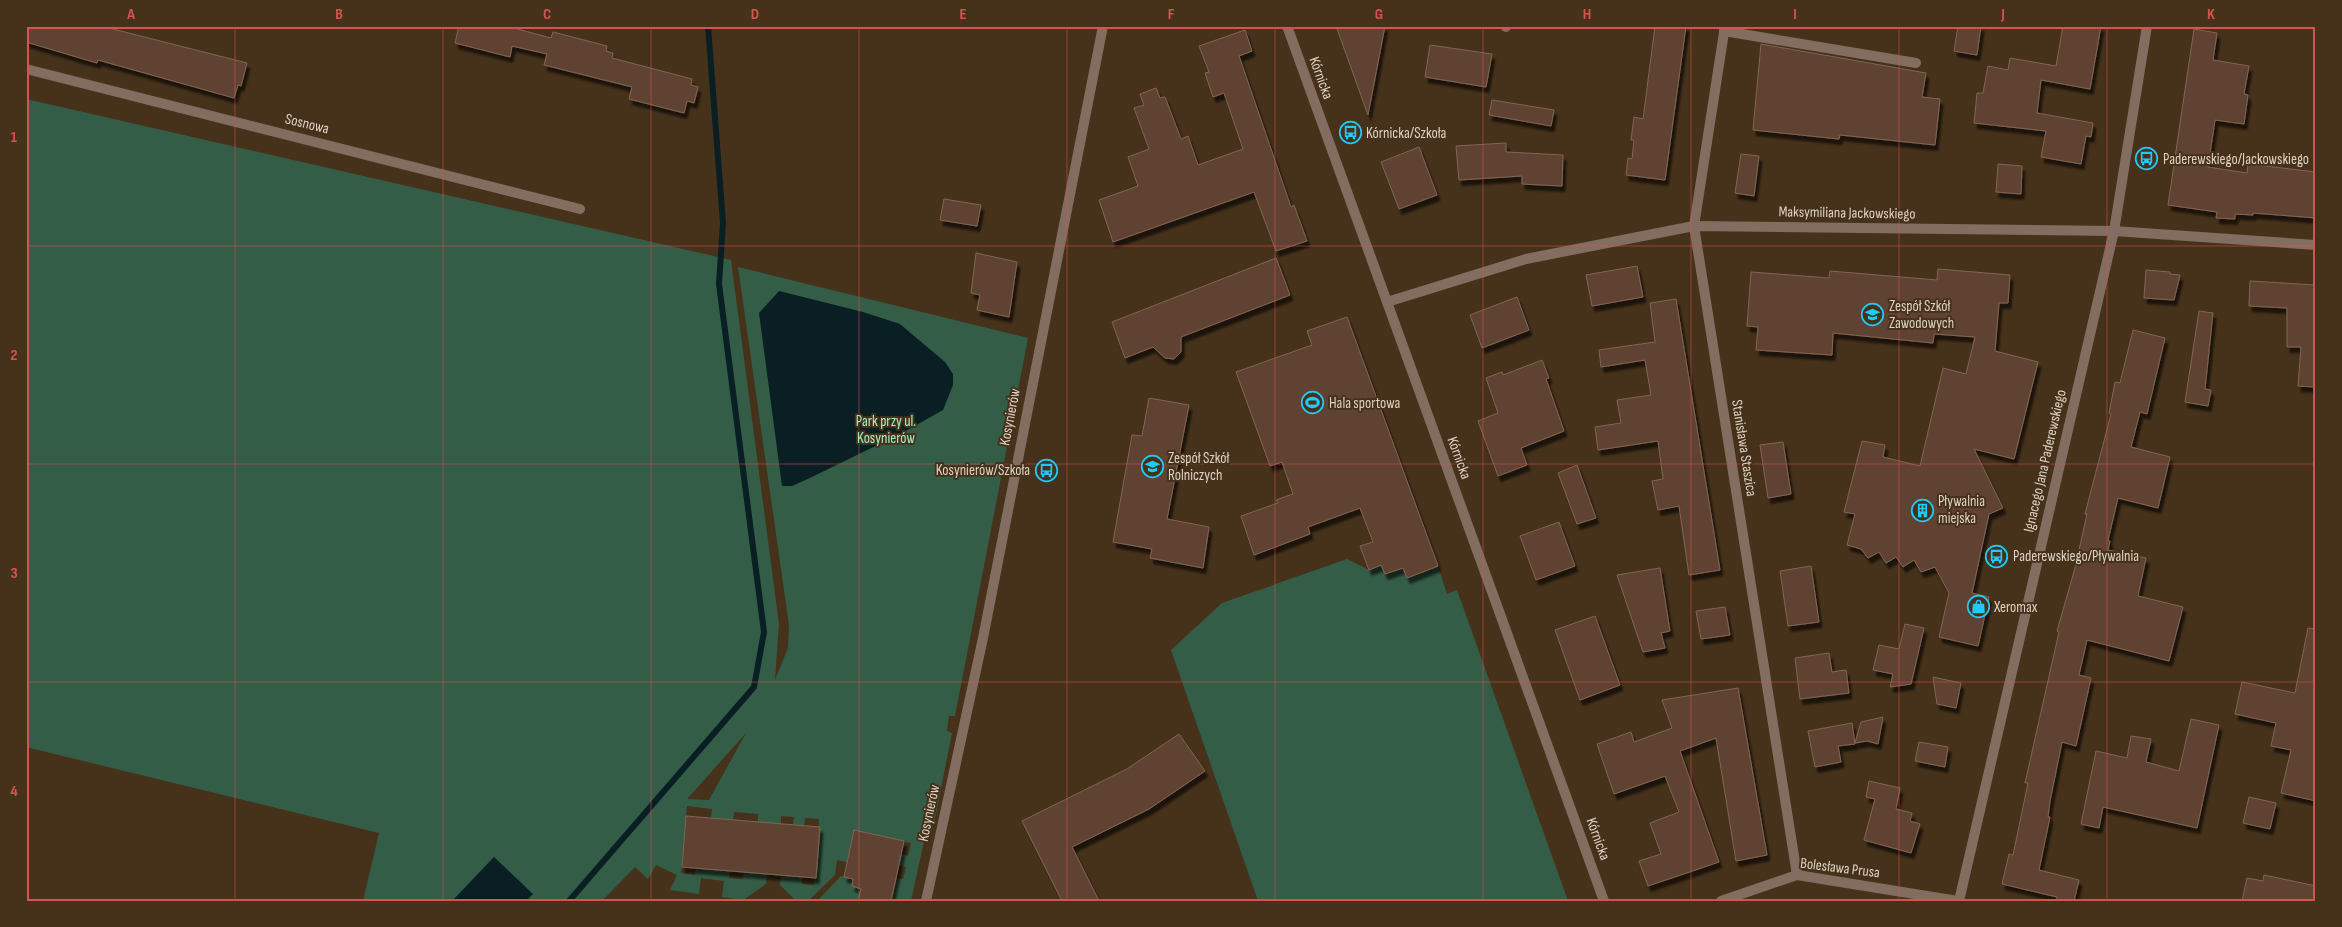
<svg xmlns="http://www.w3.org/2000/svg" width="2342" height="927" viewBox="0 0 2342 927" font-family="'Sofia Sans Condensed',sans-serif">
<defs>
<filter id="shadow"><feDropShadow dx="3" dy="5.5" stdDeviation="1" flood-color="#0009"/></filter>
</defs>
<rect width="100%" height="100%" fill="#46321b"/>
<g fill="#345d47" fill-rule="evenodd">
<path d="M 26,99 L 731,260 L 779,624 L 775,680 L 788,648 L 789,625 L 738,267 L 1028,338 L 955,716 L 949,716 L 947,731 L 952,733 L 934,824 L 928,823 L 911,901 L 892,899 L 896,878 L 903,879 L 906,867 L 899,865 L 901,854 L 908,856 L 911,843 L 854,830 L 847,862 L 837,860 L 835,875 L 808,901 L 796,901 L 780,885 L 781,875 L 802,877 L 802,884 L 814,885 L 819,819 L 805,818 L 804,826 L 793,825 L 794,817 L 781,816 L 781,824 L 758,822 L 758,814 L 734,812 L 733,820 L 711,818 L 712,809 L 687,806 L 681,873 L 695,875 L 696,868 L 730,871 L 729,878 L 743,879 L 744,872 L 767,872 L 766,884 L 743,900 L 722,897 L 724,881 L 701,878 L 699,894 L 670,890 L 677,875 L 656,865 L 648,879 L 635,867 L 602,901 L 363,901 L 379,833 L 26,747 ZM 746,733 L 709,800 L 688,799 L 688,798 Z"/>
<path d="M 1347,559 L 1369,570 L 1381,566 L 1385,574 L 1403,568 L 1407,578 L 1438,566 L 1447,594 L 1457,590 L 1568,901 L 1258,901 L 1171,650 L 1222,603 Z"/>
<path d="M 841,876 L 854,878 L 852,886 L 861,889 L 858,901 L 817,901 Z"/>
</g>
<g fill="#091f24">
<path d="M 779,291 L 863,312 L 900,324 L 945,362 L 953,374 L 953,385 L 943,410 L 904,432 L 812,477 L 792,486 L 782,486 L 759,313 Z"/>
<path d="M 494,857 L 533,894 L 526,901 L 452,901 Z"/>
</g>
<g fill="none" stroke-linecap="round" stroke-linejoin="round">
<path stroke="#091f24" stroke-width="6" d="M 569,901 L 754,687 L 764,632 L 719,284 L 723,223 L 708,26"/>
</g>
<g fill="#5e4232" stroke="#826553" filter="url(#shadow)">
<path d="M 26,26 L 101,26 L 247,63 L 241,86 L 238,85 L 234,98 L 98,60 L 97,63 L 26,42 Z"/>
<path d="M 459,26 L 517,26 L 517,29 L 551,38 L 553,32 L 607,46 L 606,51 L 613,53 L 612,58 L 692,79 L 691,85 L 698,87 L 694,103 L 687,101 L 684,113 L 629,99 L 632,87 L 544,65 L 547,54 L 512,46 L 510,57 L 455,43 Z"/>
<path d="M 1336,26 L 1385,26 L 1368,115 Z"/>
<path d="M 1655,26 L 1686,26 L 1665,180 L 1626,175 L 1628,158 L 1632,159 L 1634,140 L 1631,140 L 1634,117 L 1643,119 Z"/>
<path d="M 1958,26 L 1981,26 L 1977,55 L 1954,51 Z"/>
<path d="M 2063,26 L 2101,26 L 2090,89 L 2041,80 L 2037,113 L 2093,123 L 2091,137 L 2086,136 L 2081,164 L 2041,157 L 2046,131 L 1974,123 L 1977,93 L 1983,93 L 1988,66 L 2008,70 L 2010,58 L 2056,66 Z"/>
<path d="M 2194,29 L 2217,33 L 2213,60 L 2249,66 L 2244,94 L 2248,95 L 2244,124 L 2215,120 L 2208,167 L 2247,173 L 2248,164 L 2316,172 L 2316,218 L 2253,213 L 2253,215 L 2235,214 L 2235,219 L 2216,218 L 2217,212 L 2168,205 Z"/>
<path d="M 1245,30 L 1252,51 L 1239,56 L 1291,207 L 1294,205 L 1307,241 L 1276,251 L 1254,192 L 1113,242 L 1099,200 L 1138,186 L 1128,157 L 1149,149 L 1134,108 L 1144,105 L 1140,94 L 1156,88 L 1160,98 L 1165,97 L 1181,139 L 1188,136 L 1198,165 L 1243,149 L 1224,93 L 1213,97 L 1205,73 L 1209,72 L 1199,46 Z"/>
<path d="M 1761,44 L 1926,73 L 1922,97 L 1940,99 L 1935,145 L 1840,135 L 1839,139 L 1753,130 Z"/>
<path d="M 1430,45 L 1492,54 L 1486,87 L 1425,77 Z"/>
<path d="M 1492,100 L 1554,110 L 1551,126 L 1489,115 Z"/>
<path d="M 1506,143 L 1506,152 L 1563,155 L 1562,186 L 1522,184 L 1522,176 L 1459,180 L 1456,146 Z"/>
<path d="M 1419,147 L 1437,195 L 1399,209 L 1381,162 Z"/>
<path d="M 1741,154 L 1759,156 L 1754,196 L 1735,193 Z"/>
<path d="M 1998,164 L 2022,166 L 2021,194 L 1996,192 Z"/>
<path d="M 944,199 L 981,205 L 977,226 L 940,220 Z"/>
<path d="M 976,253 L 1017,262 L 1009,317 L 977,310 L 980,295 L 971,293 Z"/>
<path d="M 1276,258 L 1290,295 L 1181,337 L 1181,352 L 1174,359 L 1165,358 L 1153,347 L 1125,358 L 1112,322 Z"/>
<path d="M 1637,266 L 1643,297 L 1592,306 L 1586,275 Z"/>
<path d="M 1938,269 L 2010,275 L 2008,303 L 1999,303 L 1995,351 L 2038,362 L 2014,459 L 1974,449 L 2003,508 L 1989,514 L 1972,593 L 1989,597 L 1978,646 L 1939,637 L 1949,593 L 1935,567 L 1921,572 L 1914,560 L 1903,567 L 1896,557 L 1886,563 L 1879,552 L 1868,558 L 1861,549 L 1847,545 L 1855,514 L 1844,512 L 1862,441 L 1885,445 L 1883,457 L 1920,466 L 1943,368 L 1966,374 L 1975,337 L 1934,334 L 1933,343 L 1833,333 L 1832,355 L 1756,350 L 1758,327 L 1747,326 L 1751,272 L 1829,278 L 1830,271 L 1937,280 Z"/>
<path d="M 2146,270 L 2170,272 L 2170,274 L 2180,275 L 2174,300 L 2144,298 Z"/>
<path d="M 2250,281 L 2316,285 L 2316,387 L 2298,386 L 2301,347 L 2287,347 L 2287,308 L 2249,306 Z"/>
<path d="M 1517,297 L 1529,330 L 1482,348 L 1470,315 Z"/>
<path d="M 1676,299 L 1720,570 L 1689,575 L 1679,506 L 1658,510 L 1652,481 L 1663,479 L 1658,441 L 1598,450 L 1595,427 L 1621,423 L 1617,400 L 1651,395 L 1645,360 L 1601,367 L 1599,350 L 1655,342 L 1650,303 Z"/>
<path d="M 2199,311 L 2213,313 L 2205,389 L 2211,390 L 2208,406 L 2185,402 Z"/>
<path d="M 1347,317 L 1438,566 L 1407,578 L 1403,568 L 1385,574 L 1381,565 L 1369,570 L 1360,546 L 1373,542 L 1360,508 L 1308,527 L 1310,534 L 1254,555 L 1241,516 L 1278,503 L 1276,500 L 1293,494 L 1282,462 L 1270,466 L 1236,372 L 1312,345 L 1307,331 Z"/>
<path d="M 2133,330 L 2165,338 L 2147,414 L 2140,412 L 2131,447 L 2170,457 L 2158,508 L 2118,498 L 2108,540 L 2110,541 L 2108,550 L 2146,558 L 2138,596 L 2183,607 L 2169,661 L 2087,640 L 2079,675 L 2091,678 L 2076,746 L 2062,742 L 2050,801 L 2048,817 L 2050,817 L 2039,870 L 2079,880 L 2074,901 L 2057,901 L 2057,897 L 2002,884 L 2009,854 L 2013,855 L 2028,783 L 2025,783 L 2059,632 L 2057,631 L 2075,568 L 2087,514 L 2085,514 L 2111,414 L 2109,413 L 2115,382 L 2120,383 Z"/>
<path d="M 1542,360 L 1549,378 L 1546,379 L 1564,431 L 1521,448 L 1527,465 L 1498,476 L 1478,421 L 1498,413 L 1486,378 L 1502,372 L 1503,375 Z"/>
<path d="M 1149,398 L 1189,405 L 1167,519 L 1209,527 L 1203,568 L 1150,558 L 1152,549 L 1113,542 L 1132,435 L 1142,436 Z"/>
<path d="M 1783,442 L 1791,494 L 1768,498 L 1760,445 Z"/>
<path d="M 1577,465 L 1596,518 L 1577,524 L 1558,473 Z"/>
<path d="M 1559,522 L 1575,566 L 1536,580 L 1520,536 Z"/>
<path d="M 1811,566 L 1819,622 L 1788,626 L 1780,571 Z"/>
<path d="M 1660,568 L 1670,631 L 1661,633 L 1665,648 L 1643,652 L 1617,575 Z"/>
<path d="M 1725,607 L 1730,635 L 1701,639 L 1696,611 Z"/>
<path d="M 1595,616 L 1620,685 L 1580,700 L 1555,630 Z"/>
<path d="M 1905,624 L 1924,628 L 1911,684 L 1890,687 L 1893,674 L 1873,670 L 1879,645 L 1899,649 Z"/>
<path d="M 2308,628 L 2316,629 L 2316,801 L 2281,793 L 2291,750 L 2271,746 L 2276,723 L 2235,714 L 2242,682 L 2295,693 Z"/>
<path d="M 1829,653 L 1832,672 L 1846,670 L 1849,693 L 1800,699 L 1795,658 Z"/>
<path d="M 1933,677 L 1961,683 L 1956,708 L 1937,704 Z"/>
<path d="M 1738,688 L 1767,855 L 1736,861 L 1716,738 L 1680,751 L 1719,862 L 1648,886 L 1639,861 L 1661,854 L 1650,823 L 1679,812 L 1665,776 L 1614,794 L 1597,744 L 1631,732 L 1634,742 L 1672,728 L 1662,700 Z"/>
<path d="M 1883,717 L 1878,744 L 1867,741 L 1855,743 L 1861,722 Z"/>
<path d="M 2191,719 L 2219,725 L 2197,828 L 2103,807 L 2099,828 L 2081,824 L 2096,751 L 2127,758 L 2131,736 L 2151,739 L 2146,762 L 2179,771 Z"/>
<path d="M 1852,723 L 1855,744 L 1838,746 L 1841,762 L 1815,767 L 1808,731 Z"/>
<path d="M 1179,734 L 1205,771 L 1149,809 L 1072,847 L 1099,901 L 1062,901 L 1022,821 L 1127,769 Z"/>
<path d="M 1919,742 L 1948,747 L 1945,767 L 1915,761 Z"/>
<path d="M 1869,781 L 1900,788 L 1896,809 L 1912,813 L 1910,821 L 1920,824 L 1911,853 L 1864,840 L 1875,799 L 1866,797 Z"/>
<path d="M 2249,797 L 2276,803 L 2270,829 L 2243,823 Z"/>
<path d="M 686,816 L 820,827 L 816,878 L 682,867 Z"/>
<path d="M 854,830 L 904,841 L 891,901 L 858,901 L 861,889 L 852,886 L 853,879 L 844,877 Z"/>
<path d="M 2264,875 L 2316,886 L 2316,901 L 2242,901 L 2247,878 L 2263,881 Z"/>
</g>
<g fill="none" stroke-linecap="round" stroke-linejoin="round">
<g stroke="#836d60" stroke-width="10">
<path d="M 1725,26 L 1694,226 L 1797,875"/>
<path d="M 1506,27 L 1506,26"/>
<path d="M 1724,31 L 1916,63"/>
<path d="M 26,69 L 580,209"/>
<path d="M 1387,302 L 1526,259 L 1694,226 L 2114,231 L 2316,245"/>
<path d="M 926,901 L 983,638 L 1103,26"/>
<path d="M 1721,901 L 1797,875 L 1958,901"/>
<path d="M 1959,901 L 2114,231 L 2147,26"/>
</g>
<path stroke="#836d60" stroke-width="10" d="M 1287,26 L 1604,901"/>
</g>
<path fill="none" stroke="#d8524f" stroke-width="1" stroke-opacity="0.55" d="M 235,26 L 235,901M 443,26 L 443,901M 651,26 L 651,901M 859,26 L 859,901M 1067,26 L 1067,901M 1275,26 L 1275,901M 1483,26 L 1483,901M 1691,26 L 1691,901M 1899,26 L 1899,901M 2107,26 L 2107,901M 26,246 L 2316,246M 26,464 L 2316,464M 26,682 L 2316,682"/>
<defs>
<symbol id="bus-ring" viewBox="-11 -11 22 22"><circle r="9.5" fill="#46321b" stroke="#21c9fd" stroke-width="1.5"/><path d="M-5-6H5V4H4V6H2V4H-2V6H-4V4H-5ZM-3.5-4V0h7V-4ZM-3.5 1.2v1.5H-2V1.2ZM2 1.2v1.5H3.5V1.2Z" fill="#21c9fd"/></symbol>
<symbol id="school-ring" viewBox="-11 -11 22 22"><circle r="9.5" fill="#46321b" stroke="#21c9fd" stroke-width="1.5"/><path d="M0-5L7-2L0 1L-7-2ZM-4 1L0 2.5L4 1V4Q0 6-4 4Z" fill="#21c9fd"/></symbol>
<symbol id="stadium-ring" viewBox="-11 -11 22 22"><circle r="9.5" fill="#46321b" stroke="#21c9fd" stroke-width="1.5"/><path d="M0-5a6.5 5 0 1 0 0 10a6.5 5 0 1 0 0-10ZM-3.5-1.8h7v3.6h-7Z" fill="#21c9fd"/></symbol>
<symbol id="building-ring" viewBox="-11 -11 22 22"><circle r="9.5" fill="#46321b" stroke="#21c9fd" stroke-width="1.5"/><path d="M-4-6H4V6H1V3H-1V6H-4ZM-2.5-4.3h1.7v1.8h-1.7ZM.8-4.3h1.7v1.8H.8ZM-2.5-1h1.7V.8h-1.7ZM.8-1h1.7V.8H.8Z" fill="#21c9fd"/></symbol>
<symbol id="shop-ring" viewBox="-11 -11 22 22"><circle r="9.5" fill="#46321b" stroke="#21c9fd" stroke-width="1.5"/><path d="M-5-2.5h2.3a2.7 3.5 0 0 1 5.4 0H5L5.5 6h-11ZM-1.5-2.5h3a1.5 2.3 0 0 0-3 0Z" fill="#21c9fd"/></symbol>
</defs>
<g fill-rule="evenodd">
<use href="#bus-ring" x="1338" y="120" width="25" height="25"/>
<use href="#bus-ring" x="2134" y="146" width="25" height="25"/>
<use href="#school-ring" x="1860" y="302" width="25" height="25"/>
<use href="#stadium-ring" x="1300" y="390" width="25" height="25"/>
<use href="#school-ring" x="1140" y="454" width="25" height="25"/>
<use href="#bus-ring" x="1034" y="458" width="25" height="25"/>
<use href="#building-ring" x="1910" y="498" width="25" height="25"/>
<use href="#bus-ring" x="1984" y="544" width="25" height="25"/>
<use href="#shop-ring" x="1966" y="594" width="25" height="25"/>
</g>
<g text-anchor="middle" dominant-baseline="central" stroke-width="4" stroke-linejoin="round" paint-order="stroke">
<g font-size="15" fill="#ded1c3" stroke="#46321b">
<text transform="translate(1321 78) rotate(70)">Kórnicka</text>
<text transform="translate(307 124) rotate(14)">Sosnowa</text>
<text transform="translate(1847 213) rotate(1)">Maksymiliana Jackowskiego</text>
<text transform="translate(1010 417) rotate(-79)">Kosynierów</text>
<text transform="translate(1744 448) rotate(81)">Stanisława Staszica</text>
<text transform="translate(1459 458) rotate(70)">Kórnicka</text>
<text transform="translate(2045 461) rotate(-77)">Ignacego Jana Paderewskiego</text>
<text transform="translate(929 813) rotate(-78)">Kosynierów</text>
<text transform="translate(1598 839) rotate(70)">Kórnicka</text>
<text transform="translate(1840 868) rotate(7)">Bolesława Prusa</text>
</g>
<g font-size="15" fill="#ded1c3" stroke="#46321b" text-anchor="start">
<text x="1366" y="133">Kórnicka/Szkoła</text>
<text x="2163" y="159">Paderewskiego/Jackowskiego</text>
<text x="1889" y="306">Zespół Szkół<tspan x="1889" dy="17">Zawodowych</tspan></text>
<text x="1329" y="403">Hala sportowa</text>
<text x="1168" y="458">Zespół Szkół<tspan x="1168" dy="17">Rolniczych</tspan></text>
<text x="1030" y="470" text-anchor="end">Kosynierów/Szkoła</text>
<text x="1938" y="501">Pływalnia<tspan x="1938" dy="17">miejska</tspan></text>
<text x="2013" y="556">Paderewskiego/Pływalnia</text>
<text x="1994" y="607">Xeromax</text>
</g>
<g font-size="15" fill="#9ef1c2" stroke="#46321b">
<text x="886" y="421">Park przy ul.<tspan x="886" dy="17">Kosynierów</tspan></text>
</g>
</g>
<rect width="2342" height="927" fill="none" stroke="#46321b" stroke-width="55"/>
<rect x="28" y="28" width="2286" height="872" fill="none" stroke="#d8524f" stroke-width="2"/>
<g font-size="16" text-anchor="middle" font-weight="bold" fill="#d8524f">
<text x="131" y="19">A</text>
<text x="339" y="19">B</text>
<text x="547" y="19">C</text>
<text x="755" y="19">D</text>
<text x="963" y="19">E</text>
<text x="1171" y="19">F</text>
<text x="1379" y="19">G</text>
<text x="1587" y="19">H</text>
<text x="1795" y="19">I</text>
<text x="2003" y="19">J</text>
<text x="2211" y="19">K</text>
<text x="14" y="142">1</text>
<text x="14" y="360">2</text>
<text x="14" y="578">3</text>
<text x="14" y="796">4</text>
</g>
</svg>
